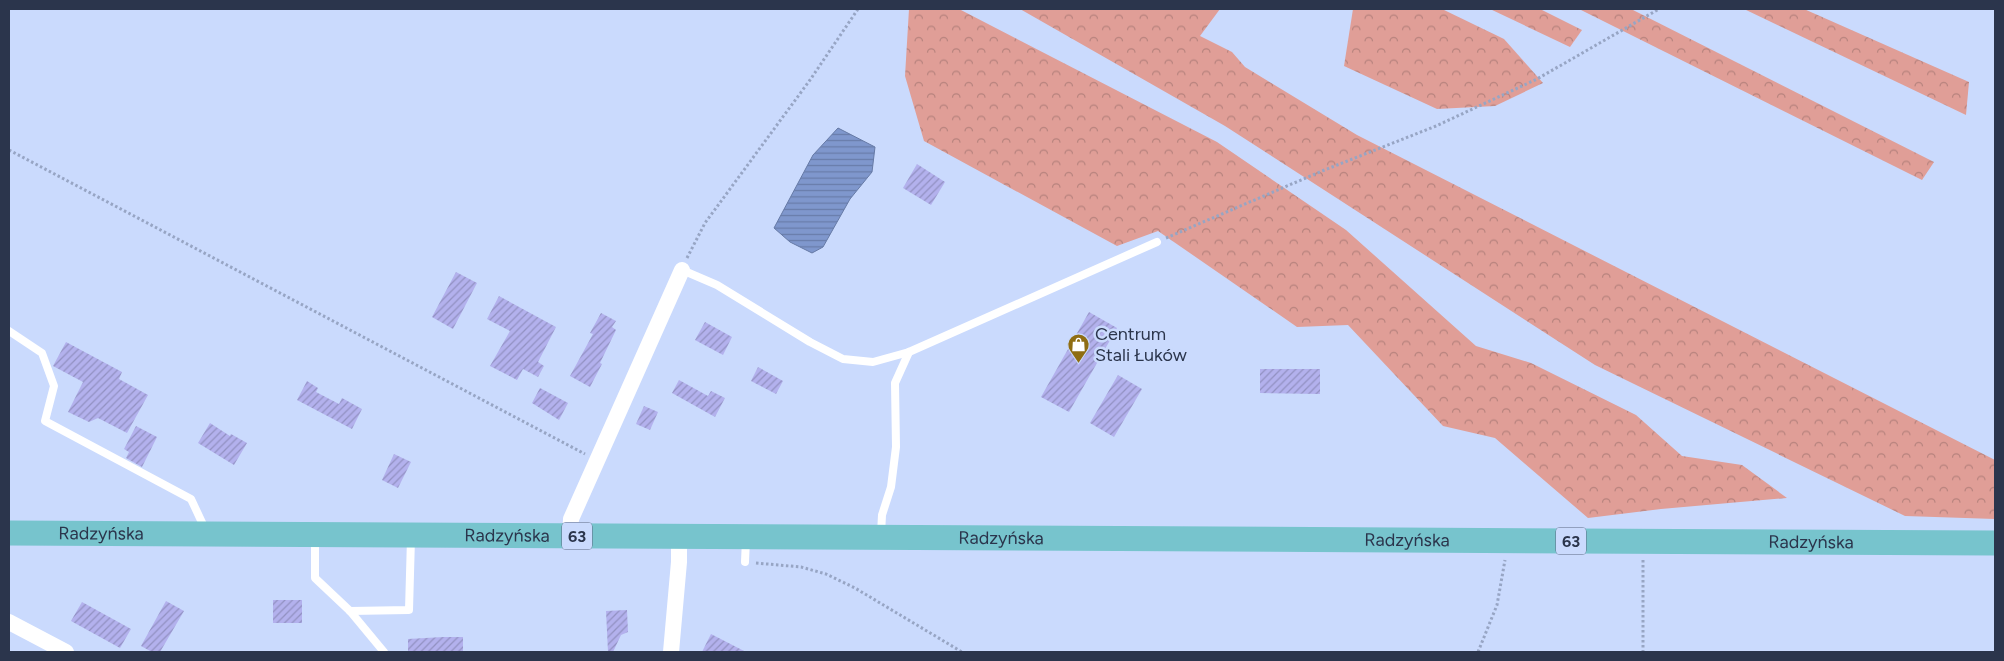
<svg xmlns="http://www.w3.org/2000/svg" width="2004" height="661" viewBox="0 0 2004 661" font-family="Figtree,sans-serif">
<defs>
<pattern id="forest-crowns" width="20" height="18" patternUnits="userSpaceOnUse" patternTransform="scale(1.25)"><rect width="20" height="18" fill="#e09e97"/><path d="M2 6a3 3 0 1 1 6 0M12 15a3 3 0 1 1 6 0" fill="none" stroke="#b6827d"/></pattern>
<pattern id="water-rules" width="6" height="5" patternUnits="userSpaceOnUse" patternTransform="scale(1.25)"><rect width="6" height="5" fill="#7f97cd"/><path d="M0 2.5h6" fill="none" stroke="#687ca9"/></pattern>
<pattern id="building-hatch" width="6" height="6" patternUnits="userSpaceOnUse" patternTransform="scale(1.25)"><rect width="6" height="6" fill="#b3b1ed"/><path d="M-1 1l2-2M0 6l6-6M5 7l2-2" fill="none" stroke="#9291c2"/></pattern>
</defs>
<rect width="100%" height="100%" fill="#cadafd"/>
<g fill="url(#forest-crowns)">
<path d="M 909,9 L 959,9 L 1217,142 L 1346,230 L 1476,346 L 1531,363 L 1636,415 L 1682,456 L 1742,465 L 1787,498 L 1661,509 L 1588,518 L 1495,438 L 1443,426 L 1348,325 L 1297,327 L 1158,231 L 1117,246 L 924,141 L 905,76 Z"/>
<path d="M 1020,9 L 1220,9 L 1200,36 L 1232,52 L 1245,67 L 1357,135 L 1995,460 L 1995,519 L 1905,516 L 1595,365 L 1225,126 Z"/>
<path d="M 1353,9 L 1442,9 L 1504,39 L 1543,83 L 1495,106 L 1437,109 L 1344,66 Z"/>
<path d="M 1490,9 L 1540,9 L 1582,30 L 1570,47 Z"/>
<path d="M 1579,9 L 1631,9 L 1934,162 L 1922,180 Z"/>
<path d="M 1744,9 L 1804,9 L 1969,82 L 1966,115 Z"/>
</g>
<path fill="url(#water-rules)" stroke="#667aa6" d="M 838,128 L 875,147 L 872,172 L 850,199 L 823,247 L 812,253 L 790,242 L 774,228 L 813,155 Z"/>
<g fill="url(#building-hatch)">
<path d="M 917,164 L 945,182 L 931,205 L 903,188 Z"/>
<path d="M 456,272 L 477,283 L 453,329 L 432,317 Z"/>
<path d="M 499,296 L 556,327 L 538,362 L 544,366 L 538,377 L 523,369 L 517,380 L 490,366 L 510,331 L 487,319 Z"/>
<path d="M 1089,312 L 1117,328 L 1069,412 L 1041,397 Z"/>
<path d="M 601,313 L 616,321 L 612,327 L 616,330 L 600,363 L 602,364 L 590,387 L 570,376 L 593,334 L 590,333 Z"/>
<path d="M 705,322 L 732,337 L 723,355 L 695,340 Z"/>
<path d="M 66,342 L 122,372 L 119,379 L 148,395 L 127,433 L 98,418 L 89,422 L 68,412 L 83,382 L 53,366 Z"/>
<path d="M 758,367 L 783,381 L 776,394 L 751,381 Z"/>
<path d="M 1260,369 L 1320,369 L 1320,394 L 1260,393 Z"/>
<path d="M 1118,375 L 1142,389 L 1114,437 L 1090,423 Z"/>
<path d="M 679,380 L 708,396 L 711,391 L 725,398 L 715,417 L 672,393 Z"/>
<path d="M 307,381 L 318,388 L 316,392 L 339,404 L 342,398 L 362,409 L 352,429 L 297,400 Z"/>
<path d="M 540,388 L 568,403 L 559,420 L 532,403 Z"/>
<path d="M 644,406 L 658,412 L 650,430 L 636,424 Z"/>
<path d="M 210,423 L 230,436 L 231,434 L 247,443 L 234,465 L 198,443 Z"/>
<path d="M 136,426 L 157,437 L 142,467 L 126,458 L 129,452 L 124,449 Z"/>
<path d="M 394,454 L 411,462 L 398,488 L 382,480 Z"/>
<rect x="273" y="600" width="29" height="23"/>
<path d="M 166,601 L 184,611 L 160,652 L 152,652 L 141,646 Z"/>
<path d="M 82,602 L 131,629 L 120,648 L 71,621 Z"/>
<path d="M 627,610 L 628,632 L 621,635 L 613,652 L 608,652 L 606,611 Z"/>
<path d="M 711,634 L 746,652 L 702,652 Z"/>
<path d="M 443,637 L 463,637 L 463,652 L 408,652 L 408,639 Z"/>
</g>
<g fill="none" stroke-linecap="round" stroke-linejoin="round">
<g stroke="#97a5c4" stroke-width="3" stroke-dasharray="2.5 2.5" stroke-linecap="butt">
<path d="M 9,150 L 585,454"/>
<path d="M 1166,238 L 1322,171 L 1436,126 L 1537,79 L 1659,9"/>
<path d="M 687,258 L 705,223 L 810,80 L 858,9"/>
<path d="M 1643,560 L 1643,652"/>
<path d="M 756,563 L 801,567 L 826,574 L 855,588 L 962,652"/>
<path d="M 1478,652 L 1497,605 L 1505,560"/>
</g>
<g stroke="#fff" stroke-width="8">
<path d="M 682,270 L 717,285 L 810,342 L 843,359 L 873,362 L 909,352 L 1157,242"/>
<path d="M 9,331 L 42,353 L 54,386 L 45,421 L 191,499 L 206,531"/>
<path d="M 881,534 L 882,515 L 891,487 L 896,447 L 895,383 L 909,352"/>
<path d="M 315,537 L 315,578 L 350,611 L 384,652"/>
<path d="M 745,562 L 746,539"/>
<path d="M 350,611 L 409,610 L 411,538"/>
</g>
<g stroke="#fff" stroke-width="16">
<path d="M 570,536 L 571,519 L 682,270"/>
<path d="M 9,622 L 66,652"/>
<path d="M 671,652 L 679,562 L 679,536"/>
</g>
<path stroke="#77c4cd" stroke-width="25" id="s1" d="M 9,533 L 1995,543"/>
</g>
<defs>
<symbol id="shop-pin" viewBox="-11 -11 22 30"><path d="M0 17L-7.5 6A9.5 9.5 0 1 1 7.5 6Z" fill="#8f6d12" stroke="#cadafd"/><path d="M-5-2.5h2.3a2.7 3.5 0 0 1 5.4 0H5L5.5 6h-11ZM-1.5-2.5h3a1.5 2.3 0 0 0-3 0Z" fill="#fff"/></symbol>
</defs>
<g fill-rule="evenodd">
<use href="#shop-pin" x="1066" y="332" width="25" height="34"/>
</g>
<g text-anchor="middle" dominant-baseline="central" stroke-width="5" stroke-linejoin="round" paint-order="stroke">
<g fill="#cadafd" stroke="#5b6681" stroke-width="1">
<rect x="562" y="522.5" width="30" height="27" rx="4"/>
<rect x="1556" y="527.5" width="30" height="27" rx="4"/>
</g>
<g font-size="16" font-weight="bold" fill="#2b354c">
<text x="577" y="536">63</text>
<text x="1571" y="541">63</text>
</g>
<g font-size="18" fill="#2b354c" stroke="#cadafd" text-anchor="start">
<text x="1095" y="334">Centrum<tspan x="1095" dy="21">Stali Łuków</tspan></text>
</g>
<g font-size="18" fill="#2b354c" stroke="#cadafd">
<text stroke="none"><textPath href="#s1" startOffset="92">Radzyńska</textPath></text>
<text stroke="none"><textPath href="#s1" startOffset="498">Radzyńska</textPath></text>
<text stroke="none"><textPath href="#s1" startOffset="992">Radzyńska</textPath></text>
<text stroke="none"><textPath href="#s1" startOffset="1398">Radzyńska</textPath></text>
<text stroke="none"><textPath href="#s1" startOffset="1802">Radzyńska</textPath></text>
</g>
</g>
<rect width="2004" height="661" fill="none" stroke="#2b354c" stroke-width="20"/>
</svg>
